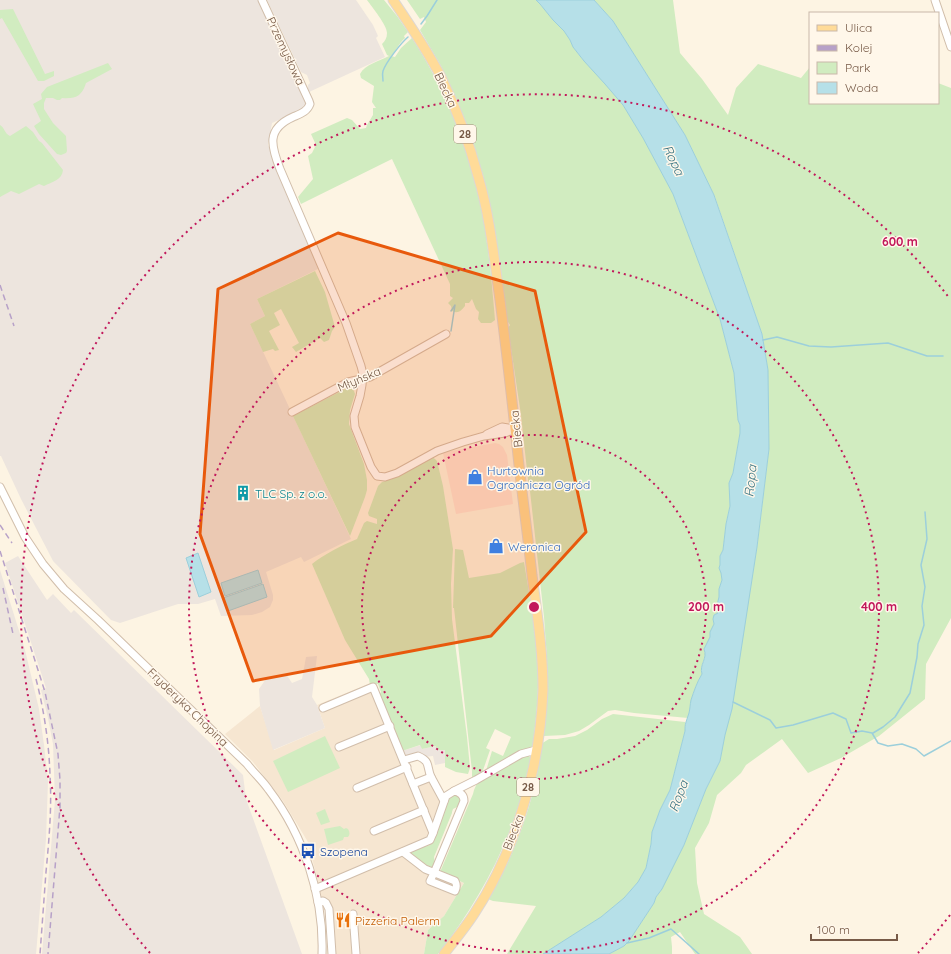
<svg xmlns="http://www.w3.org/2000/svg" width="951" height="954" viewBox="0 0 951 954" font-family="Quicksand,sans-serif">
<rect width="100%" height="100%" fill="#fdf4e3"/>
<path fill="#f6e6d1" d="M 373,682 L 416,785 L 430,779 L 447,797 L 430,845 L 408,852 L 440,872 L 464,883 L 444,916 L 428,930 L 424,954 L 333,954 L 330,908 L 321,900 L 318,882 L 308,842 L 283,801 L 253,762 L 225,734 L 260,706 L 274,750 L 325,728 L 317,705 Z"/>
<path fill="#fee3d6" d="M 495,443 L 499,444 L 503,447 L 507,455 L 513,504 L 456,514 L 443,453 L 451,451 Z"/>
<g fill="#ede5de">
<path d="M 0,0 L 259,0 L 308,102 L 303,109 L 272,123 L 268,145 L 320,268 L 257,299 L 265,316 L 250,324 L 351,539 L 304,562 L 301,557 L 266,572 L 273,595 L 273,600 L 270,607 L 262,612 L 252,615 L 221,616 L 215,599 L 198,604 L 178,604 L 120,623 L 111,620 L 53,561 L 51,557 L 21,499 L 1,456 L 0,456 Z"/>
<path d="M 267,0 L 356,0 L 373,25 L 378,36 L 376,38 L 385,57 L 309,92 L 308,89 L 308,85 L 310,83 L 307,75 L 301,72 Z"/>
<path d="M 18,556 L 47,600 L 53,594 L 71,613 L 74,610 L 243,775 L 246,799 L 302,954 L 42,954 L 55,800 L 53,744 L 48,718 L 41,690 L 46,688 L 5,563 Z"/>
<path d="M 0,570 L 25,650 L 39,709 L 44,745 L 48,781 L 46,839 L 36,954 L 0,954 Z"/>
<path d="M 317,656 L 312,697 L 317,705 L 325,728 L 273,750 L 260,706 L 259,689 L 266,679 L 286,674 L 292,683 L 302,679 L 306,657 Z"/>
<path d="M 421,745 L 422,749 L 436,746 L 445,750 L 445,763 L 435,765 L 433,756 L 422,757 L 420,752 L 404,757 L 402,751 Z"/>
</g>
<g fill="#d1ecc0">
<path d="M 367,0 L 384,0 L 397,16 L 408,32 L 404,36 L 405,38 C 399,43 396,51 391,56 L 395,57 L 401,48 L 412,38 C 448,93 471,155 484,220 C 486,230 486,240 488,250 C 491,273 493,296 495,320 L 491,323 L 481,323 L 478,319 L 479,312 L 476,309 L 472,299 L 469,303 L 465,303 L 465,306 C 461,311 458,314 452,311 L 451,306 L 448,303 L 453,298 L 450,296 L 450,284 L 392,159 L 301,204 L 298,197 L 313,179 L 308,156 L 312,153 L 316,145 L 311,134 L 347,118 L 352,120 L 360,129 L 366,128 L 367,125 L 373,115 L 373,108 L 376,108 L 372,102 L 374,86 L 361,78 L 360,74 C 365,64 380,61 389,56 L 387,55 L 382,44 C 385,41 387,38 387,33 C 387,25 372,7 367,0 Z"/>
<path d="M 407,0 L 536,0 L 564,31 L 570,40 L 573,47 L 584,61 L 604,82 L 623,105 L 642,136 L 673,194 L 720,319 L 734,373 L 738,420 L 740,425 L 740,433 L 733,473 L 729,483 L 730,506 L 726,524 L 723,550 L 720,556 L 722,580 L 719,590 L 720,593 L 717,605 L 718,613 L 714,615 L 713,619 L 714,624 L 710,633 L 710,637 L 704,649 C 708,659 699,663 702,674 C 697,683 693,692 691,702 C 690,707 690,712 688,718 L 634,713 L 615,710 L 608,711 L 589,725 L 579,731 L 565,735 L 544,736 L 543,734 L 544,726 L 547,659 L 544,617 L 530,491 L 529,489 L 521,415 L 508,328 L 510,325 L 506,319 L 493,219 L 483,175 L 461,111 L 441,66 L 420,30 L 426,22 L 424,17 L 420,19 Z"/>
<path d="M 594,0 L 673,0 L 680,53 L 702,79 L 728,115 L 736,88 L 758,64 L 801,78 L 810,67 L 810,103 L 938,103 L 938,83 L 951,88 L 951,618 L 926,664 L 925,699 L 879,736 L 841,758 L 808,773 L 782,739 L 746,765 L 741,773 L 717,795 L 709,823 L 695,848 L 697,883 L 704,914 L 740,937 L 752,954 L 695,954 L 680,932 L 671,937 L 672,947 L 672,954 L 609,954 L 624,946 L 629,941 L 654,903 L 656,897 L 662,889 L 668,874 L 684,845 L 706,789 L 720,761 L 757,547 L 769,449 L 768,370 L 762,334 L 715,197 L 685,135 L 613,21 Z"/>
<path d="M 13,9 L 45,74 L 54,71 L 54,76 L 44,81 L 38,81 L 2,18 L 0,19 L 0,10 Z"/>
<path d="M 108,63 L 112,69 L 86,83 C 82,96 76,99 62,98 L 60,100 L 57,100 L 53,98 L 46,98 L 44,103 L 44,109 L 53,123 L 66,136 L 67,151 L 66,153 L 61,155 L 57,154 L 39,134 L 34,126 L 41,121 L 33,104 L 42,99 L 41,94 L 47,87 Z"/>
<path d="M 0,125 C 5,128 4,133 10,136 L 26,126 L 33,132 L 39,141 L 42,143 L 63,170 C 62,180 52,182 44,186 L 39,184 L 19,194 L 11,191 L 0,197 Z"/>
<path d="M 315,271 L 325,292 L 335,327 L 332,331 L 329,340 L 324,342 L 320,338 L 296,352 L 292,347 L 299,343 L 281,309 L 274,313 L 280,325 L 269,331 L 279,350 L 275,351 L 273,349 L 263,352 L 250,324 L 265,316 L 257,299 Z"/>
<path d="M 347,388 L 352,389 L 354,391 L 355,394 L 350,410 L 349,424 L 364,464 L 367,480 L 367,490 L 365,497 L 350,536 L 293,416 Z"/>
<path d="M 432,457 L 435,459 L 437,461 L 443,486 L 453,549 L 451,584 L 452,619 L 467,737 L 470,768 L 468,774 L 456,772 L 445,767 L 445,750 L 437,750 L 436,746 L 422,749 L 420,745 L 402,751 L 379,695 L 381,692 L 378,684 L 370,685 L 369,679 L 345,640 L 312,564 C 323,555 344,544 357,539 L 364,523 L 367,521 L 377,524 L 377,519 L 369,516 L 368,513 L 378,486 L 382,482 L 400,476 Z"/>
<path d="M 455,549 L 463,550 L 469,578 L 500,573 L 520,563 L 524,562 C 530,598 536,633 538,669 C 539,694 536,719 533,744 L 531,748 L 485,774 L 492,751 L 503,756 L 511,737 L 495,729 L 486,748 L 490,750 L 481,776 L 472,780 L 472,771 L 454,608 L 453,608 Z"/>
<path d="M 613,714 L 685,722 L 685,731 L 670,790 L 660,810 L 652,832 L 651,844 L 646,868 L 638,882 L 624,898 L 601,917 L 550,950 L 543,954 L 507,954 L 536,906 L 493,901 L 488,899 C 510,865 529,815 537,774 C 539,764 540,754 541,744 L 549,739 L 557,739 L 575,736 L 587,730 L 602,719 Z"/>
<path d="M 325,736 L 340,768 L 288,792 L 273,761 Z"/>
<path d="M 528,755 L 530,757 L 530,763 C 526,775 524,788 520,801 C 503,857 474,908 438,954 L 424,954 L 428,930 L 444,916 L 464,883 L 440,872 L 473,794 L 474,790 L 478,781 L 509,762 Z"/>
<path d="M 457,794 L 462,798 L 459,806 L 453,809 L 452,812 L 452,813 L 434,857 L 435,864 L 434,868 L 430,869 L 408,852 L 430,845 L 447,797 Z"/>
<path d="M 325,809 L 330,822 L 321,825 L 316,813 Z"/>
<path d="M 340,826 L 344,829 L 346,828 L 348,829 C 350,832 350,835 348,837 L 344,837 L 343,840 L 328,845 L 324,829 Z"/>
</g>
<g fill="#b6e0e8" stroke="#9ccfdb">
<path d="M 536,0 L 594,0 L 613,21 L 685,135 L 714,195 L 762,334 L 768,370 L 769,449 L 757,547 L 732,709 L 725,735 L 720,761 L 706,789 L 684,845 L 662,889 L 656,897 L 654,903 L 629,941 L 624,946 L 609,954 L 543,954 L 601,917 L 624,898 L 638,882 L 646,868 L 651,844 L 652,832 L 660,810 L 670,790 L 685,731 C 685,728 685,725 686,722 C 687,719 688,716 689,713 C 690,709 690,705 691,700 C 694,691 697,682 702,674 C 699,664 708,659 704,649 L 710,637 L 710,632 L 714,624 L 713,619 L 714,615 L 718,613 L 717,605 L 719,597 L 719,589 L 722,580 L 721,573 L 719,568 L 720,565 L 720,556 L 723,550 L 726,524 L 730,506 L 729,483 L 733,473 L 740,433 L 740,425 L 738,420 L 734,373 L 720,319 L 673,194 L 643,138 L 623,105 L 605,84 L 584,61 L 573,47 L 570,40 L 564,31 L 553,20 L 540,4 Z"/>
<path d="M 198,553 L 211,592 L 199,597 L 186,558 Z"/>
<path d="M 258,570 L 262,583 L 225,596 L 221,583 Z"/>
<path d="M 263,584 L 267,597 L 228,611 L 223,598 Z"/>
</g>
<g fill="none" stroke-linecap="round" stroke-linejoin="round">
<g stroke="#9ccfdb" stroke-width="1.5">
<path d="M 421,24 L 427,16 L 437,0"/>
<path d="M 383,81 C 383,78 382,74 383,71 C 386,62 401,43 408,37"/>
<path d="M 451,311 L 455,305 L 451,331"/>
<path d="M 763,340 L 777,337 L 809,346 L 831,347 L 888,343 L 927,356 L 943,356"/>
<path d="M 733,702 L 770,720 L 776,728 L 793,725 L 833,713 L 846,719 L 851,733 L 862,731 L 872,733 L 878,743 L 888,746 L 902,744 L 916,749 L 924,756 L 951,741"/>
<path d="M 873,733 L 883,727 L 895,717 L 910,693 L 917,657 L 918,644 L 924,625 L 922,606 L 925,587 L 921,565 L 927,539 L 925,512"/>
<path d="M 627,943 L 649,938 L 671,929 L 699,954"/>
</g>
<defs>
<g id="minor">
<path d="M 262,0 L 309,101 L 310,104 C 307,112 300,114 293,117 C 266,129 271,146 280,169 L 346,323 L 361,366 L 363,374 L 362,385 L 360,396 L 354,416 L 355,427 L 371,467 L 377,476 L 385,477 L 397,473 L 437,451 L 463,442 L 484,436 L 505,433 L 515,429"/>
<path d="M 935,0 L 951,47"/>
<path d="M 292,412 L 348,382 L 370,377 L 446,334"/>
<path d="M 487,434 L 502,427 L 515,429"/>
<path d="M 0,487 L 25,537 L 43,564 L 64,589 L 98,620 L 247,764 C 254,773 263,781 269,790 C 304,836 324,897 322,954"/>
<path d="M 339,747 L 390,726"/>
<path d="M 404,760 L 418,756 C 431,762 426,765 431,777"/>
<path d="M 413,784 L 431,777 L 444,801"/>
<path d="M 357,788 L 407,767"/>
<path d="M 454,791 L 476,780 L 521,754 L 536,750"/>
<path d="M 374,831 L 424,810"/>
<path d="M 403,852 L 425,869 C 435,873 445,877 455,881 C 457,885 457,887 455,891 L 430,881 L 434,873 L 464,801 C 464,795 460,792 454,791 L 446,796 L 433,833"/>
<path d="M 315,889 L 430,840 L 433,833 L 373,687 L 323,708"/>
<path d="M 318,902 L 323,901 L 326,903 L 329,909 L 332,954"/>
<path d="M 353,914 L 356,954"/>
</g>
<path id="major" d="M 393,0 C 410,25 427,50 441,77 C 456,108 469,142 478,176 C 490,216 494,258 500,300 C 507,355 513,409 519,465 C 523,501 528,538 532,575 C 537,613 543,651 543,690 C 542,715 539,740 534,765 C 523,816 503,870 474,914 C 465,928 454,941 444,954"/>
</defs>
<use href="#minor" stroke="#d1beab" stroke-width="9"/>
<use href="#major" stroke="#ded7d3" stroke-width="11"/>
<use href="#minor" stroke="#fff" stroke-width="7"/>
<use href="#major" stroke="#ffdb98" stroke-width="9"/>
<g stroke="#b7a1c8" stroke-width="1.5" stroke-dasharray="6 4" stroke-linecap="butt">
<path d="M 0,285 L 14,326"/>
<path d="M 0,525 L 12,543"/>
<path d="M 0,551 L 45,692 L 58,754 L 60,780 L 60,807 L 48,954"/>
<path d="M 3,588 L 13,634"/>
<path d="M 36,679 C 44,710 49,743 50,775 C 52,808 49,840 46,872 C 44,899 42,927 40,954"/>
</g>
</g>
<path fill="#e8590c" fill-opacity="0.2" stroke="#e8590c" stroke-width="3" stroke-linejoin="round" d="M 338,233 L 535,291 L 586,532 L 491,636 L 253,681 L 200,534 L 218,289 Z"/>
<g fill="none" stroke="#c2185b" stroke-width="2" stroke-dasharray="2 4">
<circle cx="534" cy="607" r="172"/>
<circle cx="534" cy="607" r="345"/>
<path d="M950 915A517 517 0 0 1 918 953M150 953A517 517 0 1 1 950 299"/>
</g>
<defs>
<symbol id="shop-bare" viewBox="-9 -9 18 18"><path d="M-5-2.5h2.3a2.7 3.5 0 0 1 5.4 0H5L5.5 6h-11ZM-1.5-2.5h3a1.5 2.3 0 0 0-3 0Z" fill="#3f7fe0" stroke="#fff7ea" stroke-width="2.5" paint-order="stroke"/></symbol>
<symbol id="building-bare" viewBox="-9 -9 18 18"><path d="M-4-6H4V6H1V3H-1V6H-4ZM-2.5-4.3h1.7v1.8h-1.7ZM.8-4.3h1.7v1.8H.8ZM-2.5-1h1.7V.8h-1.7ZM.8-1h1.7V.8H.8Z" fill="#0f9aa8" stroke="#fff7ea" stroke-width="2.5" paint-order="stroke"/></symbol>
<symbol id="bus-bare" viewBox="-9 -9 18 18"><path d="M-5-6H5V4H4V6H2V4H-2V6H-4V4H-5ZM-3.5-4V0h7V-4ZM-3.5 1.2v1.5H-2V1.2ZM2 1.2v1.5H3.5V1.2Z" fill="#1a4fb4" stroke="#fff7ea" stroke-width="2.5" paint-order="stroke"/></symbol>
<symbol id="restaurant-bare" viewBox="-9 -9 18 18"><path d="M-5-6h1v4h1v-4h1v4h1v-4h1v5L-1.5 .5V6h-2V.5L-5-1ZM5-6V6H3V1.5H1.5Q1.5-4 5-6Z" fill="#e8710a" stroke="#fff7ea" stroke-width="2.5" paint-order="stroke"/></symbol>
</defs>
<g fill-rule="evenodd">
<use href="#shop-bare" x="464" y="466" width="22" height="22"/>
<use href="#building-bare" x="232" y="482" width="22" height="22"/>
<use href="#shop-bare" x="485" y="535" width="22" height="22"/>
<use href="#bus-bare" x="297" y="840" width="22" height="22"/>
<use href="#restaurant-bare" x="332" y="909" width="22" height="22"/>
</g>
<g text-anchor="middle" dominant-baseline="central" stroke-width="3" stroke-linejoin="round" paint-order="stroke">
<g fill="#fff7ea" stroke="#a08978" stroke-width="1">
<rect x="454" y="125" width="22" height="18" rx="3"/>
<rect x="517" y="778" width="22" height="18" rx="3"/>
</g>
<g font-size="11" font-weight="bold" fill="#775a47">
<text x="465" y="134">28</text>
<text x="528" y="787">28</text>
</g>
<g font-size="12" fill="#775a47" stroke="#fff7ea">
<text transform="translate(286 51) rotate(65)">Przemysłowa</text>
<text transform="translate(446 90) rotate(65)">Biecka</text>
<text transform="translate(359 379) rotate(-23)">Młyńska</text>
<text transform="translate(516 429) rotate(-96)">Biecka</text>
<text transform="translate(188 707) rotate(44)">Fryderyka Chopina</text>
<text transform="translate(513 832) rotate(-69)">Biecka</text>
</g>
<g font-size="12" fill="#366cbe" stroke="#fff7ea" text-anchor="start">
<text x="487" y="470">Hurtownia<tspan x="487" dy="14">Ogrodnicza Ogród</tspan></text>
<text x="508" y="546">Weronica</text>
</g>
<g font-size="12" fill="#0d838f" stroke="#fff7ea" text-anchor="start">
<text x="255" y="493">TLC Sp. z o.o.</text>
</g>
<g font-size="12" fill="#164399" stroke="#fff7ea" text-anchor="start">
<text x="320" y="851">Szopena</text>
</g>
<g font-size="12" fill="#c56008" stroke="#fff7ea" text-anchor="start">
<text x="355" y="920">Pizzeria Palerm</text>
</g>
<g font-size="13" font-style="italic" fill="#3d7785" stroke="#fff7ea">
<text transform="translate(674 160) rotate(64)">Ropa</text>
<text transform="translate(750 481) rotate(-84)">Ropa</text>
<text transform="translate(678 796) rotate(-69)">Ropa</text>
</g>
</g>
<circle cx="534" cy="607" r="6" fill="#c2185b" stroke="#fff7ea" stroke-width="2"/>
<g font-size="12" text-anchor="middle" font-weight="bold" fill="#c2185b" stroke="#fff7ea" stroke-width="3" stroke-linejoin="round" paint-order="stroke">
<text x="900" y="246">600 m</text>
<text x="706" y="611">200 m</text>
<text x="879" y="611">400 m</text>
</g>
<rect x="809" y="12" width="130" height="92" fill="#fff7ea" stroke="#c9b8a9"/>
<rect x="817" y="25" width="20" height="6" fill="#ffdb98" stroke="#c9b8a9"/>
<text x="845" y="32" font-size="12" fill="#775a47">Ulica</text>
<rect x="817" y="45" width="20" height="6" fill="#b7a1c8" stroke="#c9b8a9"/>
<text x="845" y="52" font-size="12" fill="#775a47">Kolej</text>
<rect x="817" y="62" width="20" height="12" fill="#d1ecc0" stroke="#c9b8a9"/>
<text x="845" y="72" font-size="12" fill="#775a47">Park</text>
<rect x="817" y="82" width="20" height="12" fill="#b6e0e8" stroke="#c9b8a9"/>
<text x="845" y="92" font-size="12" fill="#775a47">Woda</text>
<path d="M811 934v6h86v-6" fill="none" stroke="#775a47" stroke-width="2"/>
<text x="817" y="934" font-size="12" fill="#775a47" stroke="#fff7ea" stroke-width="3" paint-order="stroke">100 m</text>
</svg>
